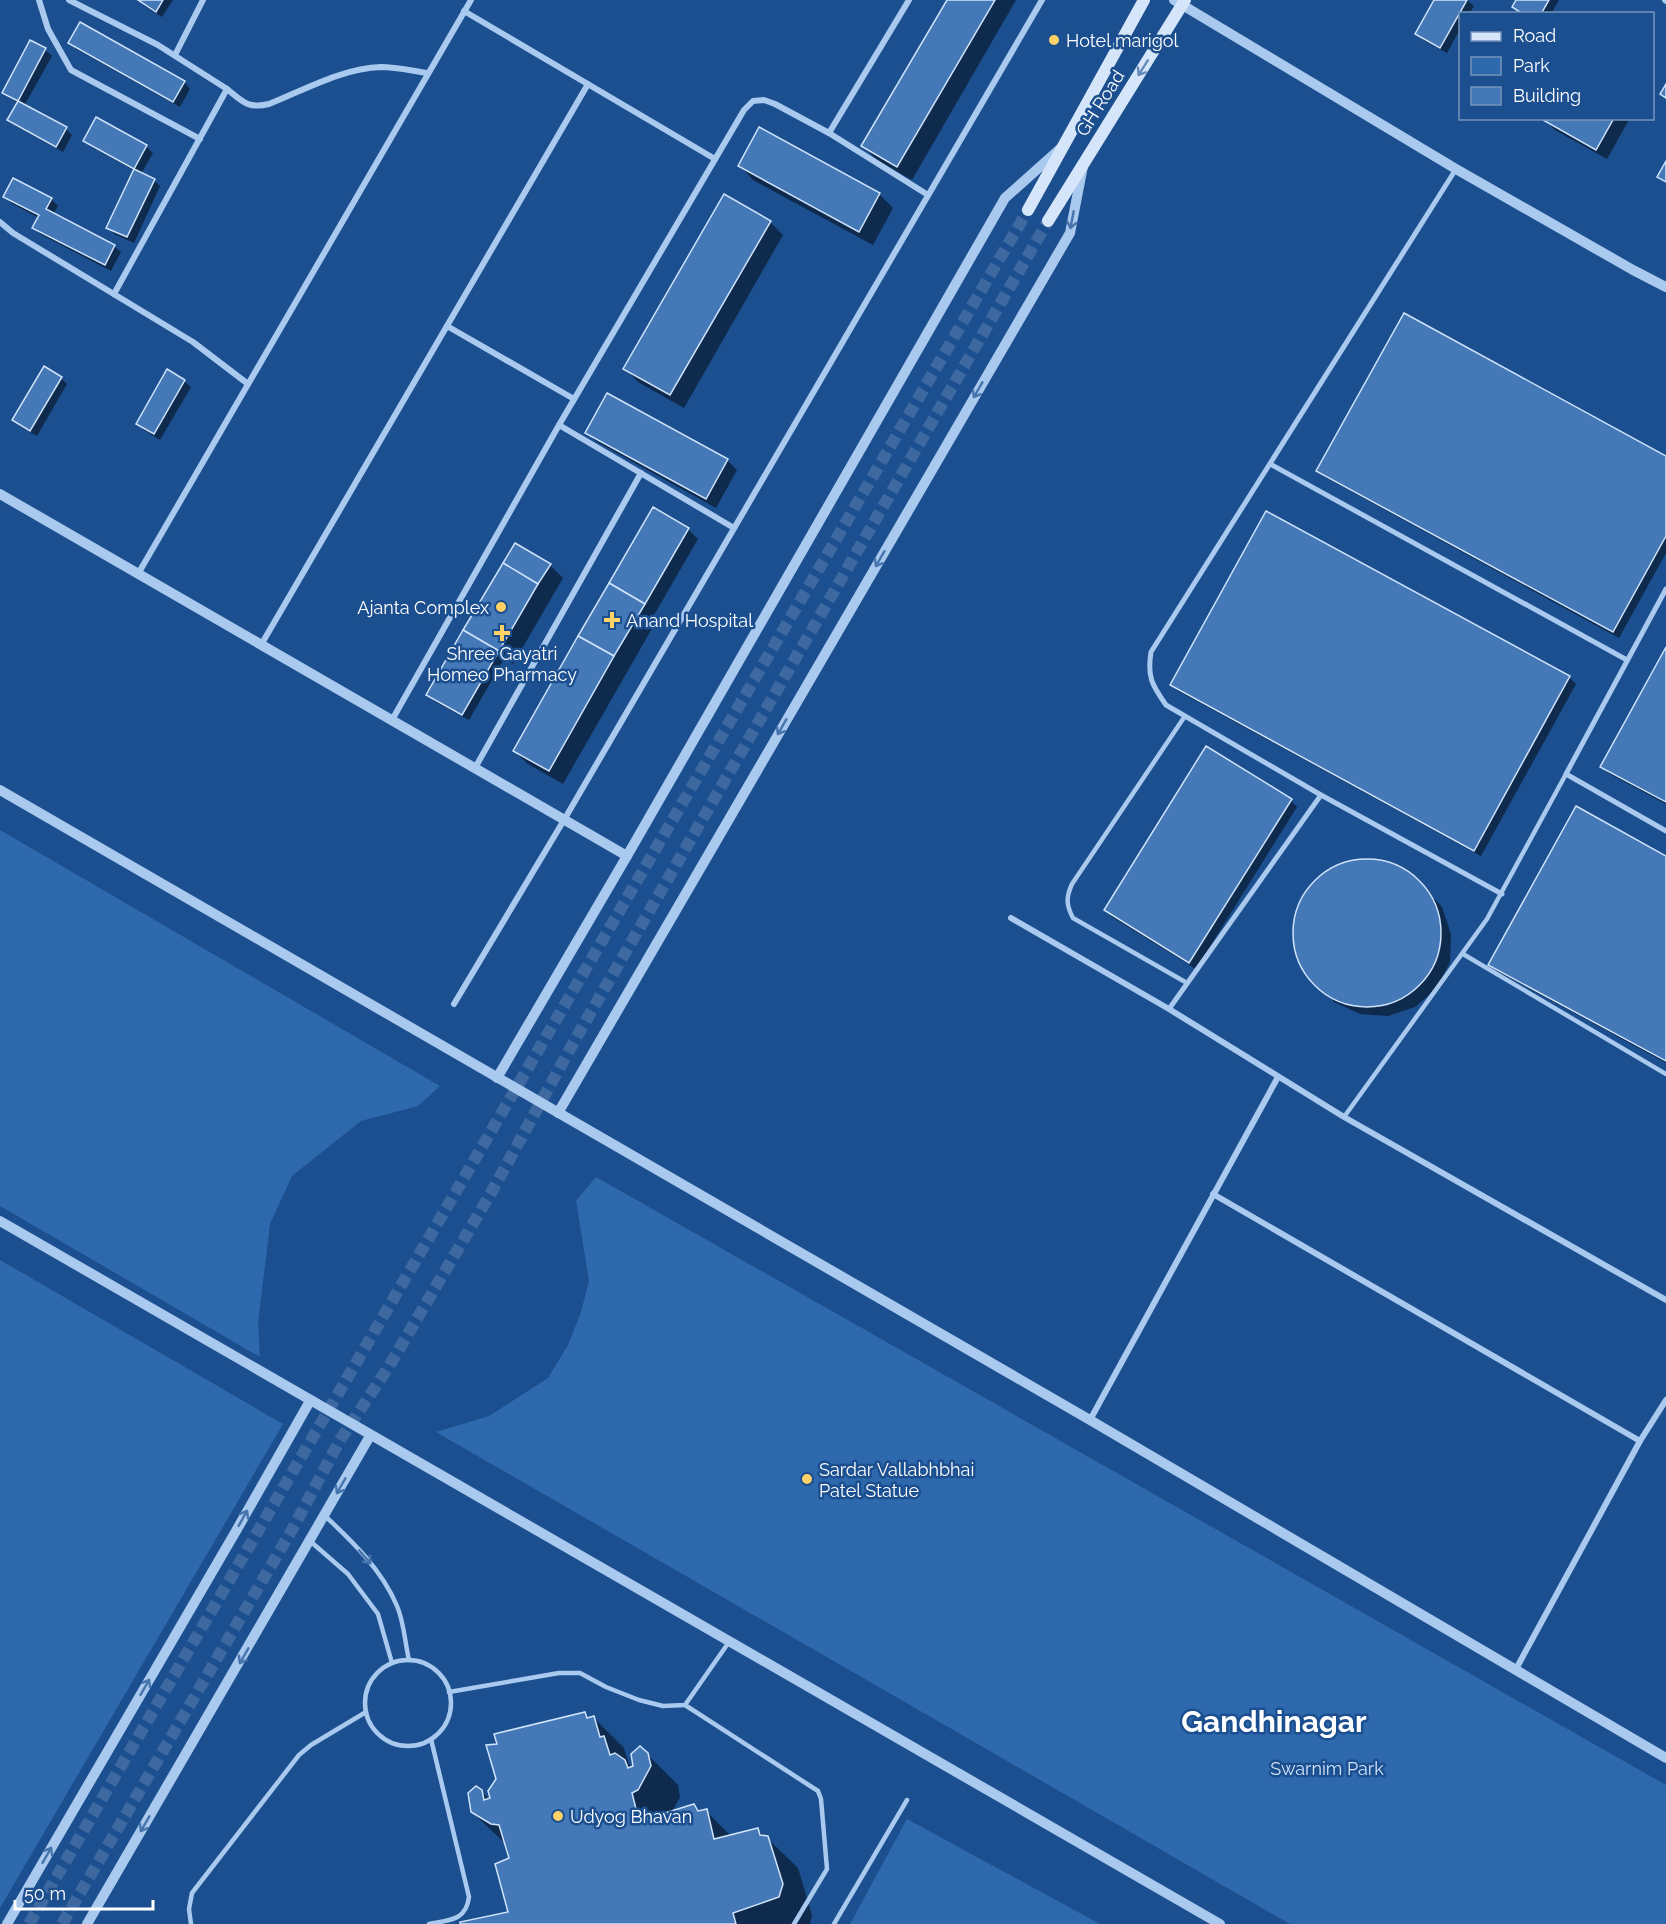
<svg xmlns="http://www.w3.org/2000/svg" width="1666" height="1924" viewBox="0 0 1666 1924" font-family="Raleway,sans-serif">
<rect width="100%" height="100%" fill="#1b4f8f"/>
<g fill="#2e69ad">
<path d="M 0,830 L 440,1086 L 418,1106 L 361,1121 L 292,1176 L 270,1224 L 258,1323 L 260,1357 L 0,1206 Z"/>
<path d="M 596,1177 L 1666,1785 L 1666,1924 L 1290,1924 L 436,1432 L 489,1416 L 548,1378 L 568,1345 L 581,1312 L 589,1281 L 576,1201 Z"/>
<path d="M 0,1260 L 283,1424 L 0,1908 Z"/>
<path d="M 907,1819 L 1100,1924 L 850,1924 Z"/>
</g>
<g fill="#0007">
<path d="M 140,0 L 173,0 L 162,17 L 146,7 Z"/>
<path d="M 948,0 L 1016,0 L 912,180 L 877,160 L 863,146 Z"/>
<path d="M 1436,0 L 1467,0 L 1474,6 L 1469,14 L 1460,14 L 1460,29 L 1447,53 L 1423,40 L 1417,33 Z"/>
<path d="M 1518,0 L 1559,0 L 1551,14 L 1520,14 L 1514,7 Z"/>
<path d="M 31,42 L 45,50 L 52,56 L 24,106 L 66,129 L 72,135 L 63,152 L 16,126 L 9,120 L 18,103 L 3,92 Z"/>
<path d="M 70,42 L 184,82 L 190,89 L 180,107 L 76,49 Z"/>
<path d="M 1546,118 L 1630,118 L 1607,159 L 1555,130 L 1545,120 Z"/>
<path d="M 760,129 L 879,194 L 893,208 L 873,245 L 753,180 L 740,166 Z"/>
<path d="M 85,141 L 146,146 L 153,153 L 141,174 L 154,180 L 160,186 L 134,243 L 114,234 L 108,227 L 135,171 L 92,147 Z"/>
<path d="M 5,197 L 51,199 L 58,206 L 53,214 L 114,246 L 121,252 L 111,271 L 40,234 L 34,228 L 39,218 L 11,203 Z"/>
<path d="M 770,222 L 783,235 L 684,408 L 638,382 L 625,368 Z"/>
<path d="M 61,378 L 67,384 L 37,436 L 21,427 L 14,420 Z"/>
<path d="M 184,381 L 191,387 L 160,440 L 144,430 L 138,424 Z"/>
<path d="M 587,432 L 727,460 L 737,470 L 716,508 L 597,442 Z"/>
<path d="M 1666,458 L 1666,553 L 1619,638 L 1325,477 L 1318,470 Z"/>
<path d="M 1266,513 L 1569,677 L 1576,684 L 1481,856 L 1178,691 L 1172,685 Z"/>
<path d="M 688,529 L 698,539 L 654,615 L 658,618 L 563,784 L 528,764 L 514,751 Z"/>
<path d="M 550,565 L 563,578 L 513,664 L 504,659 L 469,720 L 434,701 L 428,694 Z"/>
<path d="M 1666,650 L 1666,804 L 1608,773 L 1602,766 Z"/>
<path d="M 1291,801 L 1297,807 L 1196,969 L 1112,917 L 1105,910 Z"/>
<path d="M 1666,857 L 1666,1063 L 1497,971 L 1490,964 Z"/>
<path d="M 1358,860 L 1386,862 L 1412,875 L 1442,907 L 1451,934 L 1450,962 L 1437,988 L 1415,1007 L 1388,1016 L 1360,1014 L 1334,1002 L 1304,969 L 1295,942 L 1296,914 L 1309,888 L 1330,870 Z"/>
<path d="M 584,1714 L 589,1719 L 594,1718 L 624,1748 L 629,1764 L 636,1771 L 647,1754 L 678,1785 L 680,1797 L 672,1812 L 694,1805 L 700,1812 L 706,1811 L 731,1836 L 757,1830 L 767,1838 L 798,1868 L 812,1915 L 810,1924 L 462,1924 L 510,1913 L 511,1859 L 507,1845 L 472,1812 L 481,1791 L 493,1803 L 498,1780 L 498,1745 Z"/>
</g>
<g fill="#4478b7" stroke="#cfe3fa" stroke-width="1.5">
<path d="M 138,0 L 163,0 L 156,12 Z"/>
<path d="M 947,0 L 995,0 L 897,167 L 861,146 Z"/>
<path d="M 1434,0 L 1467,0 L 1440,48 L 1415,34 Z"/>
<path d="M 1516,0 L 1549,0 L 1541,14 L 1523,14 L 1512,7 Z"/>
<path d="M 80,22 L 185,81 L 173,102 L 68,43 Z"/>
<path d="M 30,40 L 46,48 L 18,101 L 2,93 Z"/>
<path d="M 1666,84 L 1666,98 L 1660,94 Z"/>
<path d="M 18,101 L 67,127 L 56,147 L 7,120 Z"/>
<path d="M 96,117 L 147,145 L 134,169 L 83,141 Z"/>
<path d="M 1544,118 L 1614,118 L 1596,150 L 1543,120 Z"/>
<path d="M 759,127 L 880,193 L 859,232 L 738,166 Z"/>
<path d="M 1666,161 L 1666,182 L 1657,177 Z"/>
<path d="M 134,169 L 155,179 L 127,237 L 106,228 Z"/>
<path d="M 13,178 L 52,198 L 46,209 L 115,245 L 105,265 L 32,228 L 39,215 L 3,197 Z"/>
<path d="M 724,194 L 771,221 L 670,395 L 623,369 Z"/>
<path d="M 1404,313 L 1666,456 L 1666,536 L 1613,632 L 1316,471 Z"/>
<path d="M 44,366 L 62,377 L 30,431 L 12,420 Z"/>
<path d="M 167,369 L 185,380 L 154,434 L 136,424 Z"/>
<path d="M 607,393 L 728,459 L 706,499 L 585,433 Z"/>
<path d="M 653,507 L 689,528 L 645,604 L 609,583 Z"/>
<path d="M 1266,511 L 1570,676 L 1474,851 L 1170,685 Z"/>
<path d="M 515,543 L 551,564 L 538,584 L 503,563 Z"/>
<path d="M 503,563 L 538,584 L 499,651 L 463,630 Z"/>
<path d="M 609,583 L 645,604 L 614,656 L 578,636 Z"/>
<path d="M 463,630 L 499,651 L 462,715 L 426,695 Z"/>
<path d="M 578,636 L 614,656 L 549,771 L 513,751 Z"/>
<path d="M 1666,647 L 1666,802 L 1600,767 Z"/>
<path d="M 1206,746 L 1292,799 L 1189,963 L 1104,910 Z"/>
<path d="M 1576,806 L 1666,856 L 1666,1061 L 1488,965 Z"/>
<circle cx="1367" cy="933" r="74"/>
<path d="M 585,1712 L 587,1718 L 594,1716 L 600,1737 L 604,1736 L 610,1755 L 615,1753 L 625,1760 L 628,1768 L 633,1766 L 631,1754 L 640,1746 L 648,1753 L 651,1766 L 638,1790 L 632,1793 L 639,1821 L 694,1804 L 698,1811 L 707,1809 L 714,1839 L 758,1828 L 760,1835 L 768,1836 L 783,1884 L 779,1897 L 733,1913 L 736,1924 L 460,1924 L 460,1922 L 508,1912 L 495,1864 L 509,1858 L 499,1825 L 491,1824 L 471,1812 L 468,1793 L 476,1786 L 482,1790 L 484,1800 L 490,1798 L 488,1791 L 496,1779 L 486,1745 L 497,1744 L 494,1734 Z"/>
</g>
<g fill="none" stroke-linecap="round" stroke-linejoin="round">
<g stroke="#3d69a0" stroke-width="12" stroke-dasharray="12 6" stroke-linecap="butt">
<path d="M 29,1924 L 1028,210"/>
<path d="M 62,1924 L 293,1528 L 340,1440 L 388,1368 L 491,1193 L 576,1038 L 1048,221"/>
</g>
<g stroke="#a9c9ee" stroke-width="4.5">
<path d="M 1185,716 L 1072,884 C 1066,897 1066,905 1073,918 L 1187,983"/>
<path d="M 1463,954 L 1666,1074"/>
<path d="M 1344,1117 L 1487,919 L 1566,774"/>
<path d="M 324,1515 C 352,1541 382,1570 397,1606 C 404,1622 405,1643 409,1660"/>
<path d="M 310,1541 L 348,1574 L 378,1614 L 392,1663"/>
<circle cx="408" cy="1703" r="43"/>
<path d="M 449,1692 L 559,1673 L 580,1673 L 606,1687 L 639,1700 L 663,1706 L 685,1705 L 729,1642"/>
<path d="M 685,1705 L 818,1791 L 821,1799 L 827,1869 L 794,1924"/>
<path d="M 191,1924 L 189,1909 L 192,1893 L 299,1755 L 311,1745 L 366,1712"/>
<path d="M 429,1924 C 449,1920 466,1921 469,1897 L 431,1739"/>
<path d="M 834,1924 L 907,1800"/>
</g>
<g stroke="#a9c9ee" stroke-width="5">
<path d="M 1456,169 L 1151,652 C 1147,677 1152,685 1166,705 L 1321,795 L 1502,894"/>
<path d="M 1270,464 L 1627,660"/>
<path d="M 1666,589 L 1566,774 L 1666,831"/>
<path d="M 1169,1009 L 1321,795"/>
</g>
<g stroke="#a9c9ee" stroke-width="6">
<path d="M 39,0 L 48,29 L 71,70 L 200,139"/>
<path d="M 69,0 L 158,45 L 227,89 L 114,294"/>
<path d="M 1665,0 L 1666,1"/>
<path d="M 464,11 L 715,159"/>
<path d="M 175,55 L 203,0"/>
<path d="M 227,89 C 243,102 248,109 269,104 C 304,90 343,68 381,67 C 396,67 413,71 428,73"/>
<path d="M 829,133 L 909,0"/>
<path d="M 0,222 L 13,233 L 193,342 L 248,384"/>
<path d="M 447,326 L 574,399"/>
<path d="M 559,425 L 734,528"/>
<path d="M 138,574 L 471,0"/>
<path d="M 261,645 L 588,84"/>
<path d="M 392,720 L 559,425 L 744,110 L 753,101 L 764,100 L 775,104 L 829,133 L 928,195"/>
<path d="M 475,768 L 641,473"/>
<path d="M 1011,918 L 1169,1009 L 1344,1117 L 1666,1300"/>
<path d="M 454,1004 L 564,820 L 1042,0"/>
<path d="M 1213,1194 L 1640,1441"/>
<path d="M 1090,1420 L 1278,1077"/>
<path d="M 1516,1669 L 1640,1441 L 1666,1400"/>
</g>
<g stroke="#a9c9ee" stroke-width="10">
<path d="M 1174,0 L 1456,169 L 1633,270 L 1666,287"/>
<path d="M 0,494 L 627,856"/>
<path d="M 0,790 L 1090,1420 L 1666,1758"/>
<path d="M 497,1078 L 627,856 L 1005,198 L 1061,148"/>
<path d="M 558,1113 L 1070,233 L 1083,166"/>
<path d="M 0,1221 L 1220,1924"/>
<path d="M 7,1924 L 236,1531 L 310,1401"/>
<path d="M 87,1924 L 370,1436"/>
</g>
<g stroke="#d6e6fa" stroke-width="12">
<path d="M 1028,210 L 1144,0"/>
<path d="M 1048,221 L 1185,0"/>
</g>
</g>
<defs><path id="oneway-shaft" d="M-6 0H5M1.5-3L5.5 0L1.5 3" fill="none" stroke-width="1.6" stroke-linecap="round" stroke-linejoin="round" transform="scale(1.5)"/></defs>
<use stroke="#668bba" href="#oneway-shaft" transform="translate(1143 68) rotate(122)"/>
<g stroke="#4674ac">
<use href="#oneway-shaft" transform="translate(1072 220) rotate(101)"/>
<use href="#oneway-shaft" transform="translate(978 390) rotate(120)"/>
<use href="#oneway-shaft" transform="translate(880 559) rotate(120)"/>
<use href="#oneway-shaft" transform="translate(782 727) rotate(120)"/>
<use href="#oneway-shaft" transform="translate(341 1486) rotate(120)"/>
<use href="#oneway-shaft" transform="translate(243 1518) rotate(-61)"/>
<use href="#oneway-shaft" transform="translate(365 1557) rotate(49)"/>
<use href="#oneway-shaft" transform="translate(244 1656) rotate(120)"/>
<use href="#oneway-shaft" transform="translate(145 1687) rotate(-60)"/>
<use href="#oneway-shaft" transform="translate(145 1824) rotate(120)"/>
<use href="#oneway-shaft" transform="translate(47 1855) rotate(-60)"/>
</g>
<g fill="#ffd166" stroke="#1b4f8f" stroke-width="2">
<circle cx="1054" cy="40" r="6"/>
<circle cx="501" cy="607" r="6"/>
<path d="M609 611h6v6h6v6h-6v6h-6v-6h-6v-6h6z"/>
<path d="M499 624h6v6h6v6h-6v6h-6v-6h-6v-6h6z"/>
<circle cx="807" cy="1479" r="6"/>
<circle cx="558" cy="1816" r="6"/>
</g>
<g text-anchor="middle" dominant-baseline="central" stroke-width="5" stroke-linejoin="round" paint-order="stroke">
<g font-size="18" fill="#fff" stroke="#1b4f8f" text-anchor="start">
<text x="1066" y="40">Hotel marigol</text>
<text x="489" y="607" text-anchor="end">Ajanta Complex</text>
<text x="626" y="620">Anand Hospital</text>
<text x="502" y="653" text-anchor="middle">Shree Gayatri<tspan x="502" dy="21">Homeo Pharmacy</tspan></text>
<text x="819" y="1469">Sardar Vallabhbhai<tspan x="819" dy="21">Patel Statue</tspan></text>
<text x="570" y="1816">Udyog Bhavan</text>
</g>
<g font-size="18" fill="#fff" stroke="#1b4f8f">
<text transform="translate(1100 103) rotate(-58)">GH Road</text>
</g>
<g font-size="18" fill="#cfe3fa" stroke="#1b4f8f">
<text x="1327" y="1768">Swarnim Park</text>
</g>
<g font-size="30" font-weight="bold" fill="#fff" stroke="#1b4f8f">
<text x="1274" y="1721">Gandhinagar</text>
</g>
</g>
<rect x="1459" y="12" width="195" height="108" fill="#1b4f8f" stroke="#7695bc" stroke-width="1.5"/>
<rect x="1471" y="32" width="30" height="9" fill="#d6e6fa" stroke="#7695bc" stroke-width="1.5"/>
<text x="1513" y="42" font-size="18" fill="#ffffff">Road</text>
<rect x="1471" y="57" width="30" height="18" fill="#2e69ad" stroke="#7695bc" stroke-width="1.5"/>
<text x="1513" y="72" font-size="18" fill="#ffffff">Park</text>
<rect x="1471" y="87" width="30" height="18" fill="#4478b7" stroke="#7695bc" stroke-width="1.5"/>
<text x="1513" y="102" font-size="18" fill="#ffffff">Building</text>
<path d="M15 1900v9h138v-9" fill="none" stroke="#ffffff" stroke-width="3"/>
<text x="24" y="1900" font-size="18" fill="#ffffff" stroke="#1b4f8f" stroke-width="4.5" paint-order="stroke">50 m</text>
</svg>
